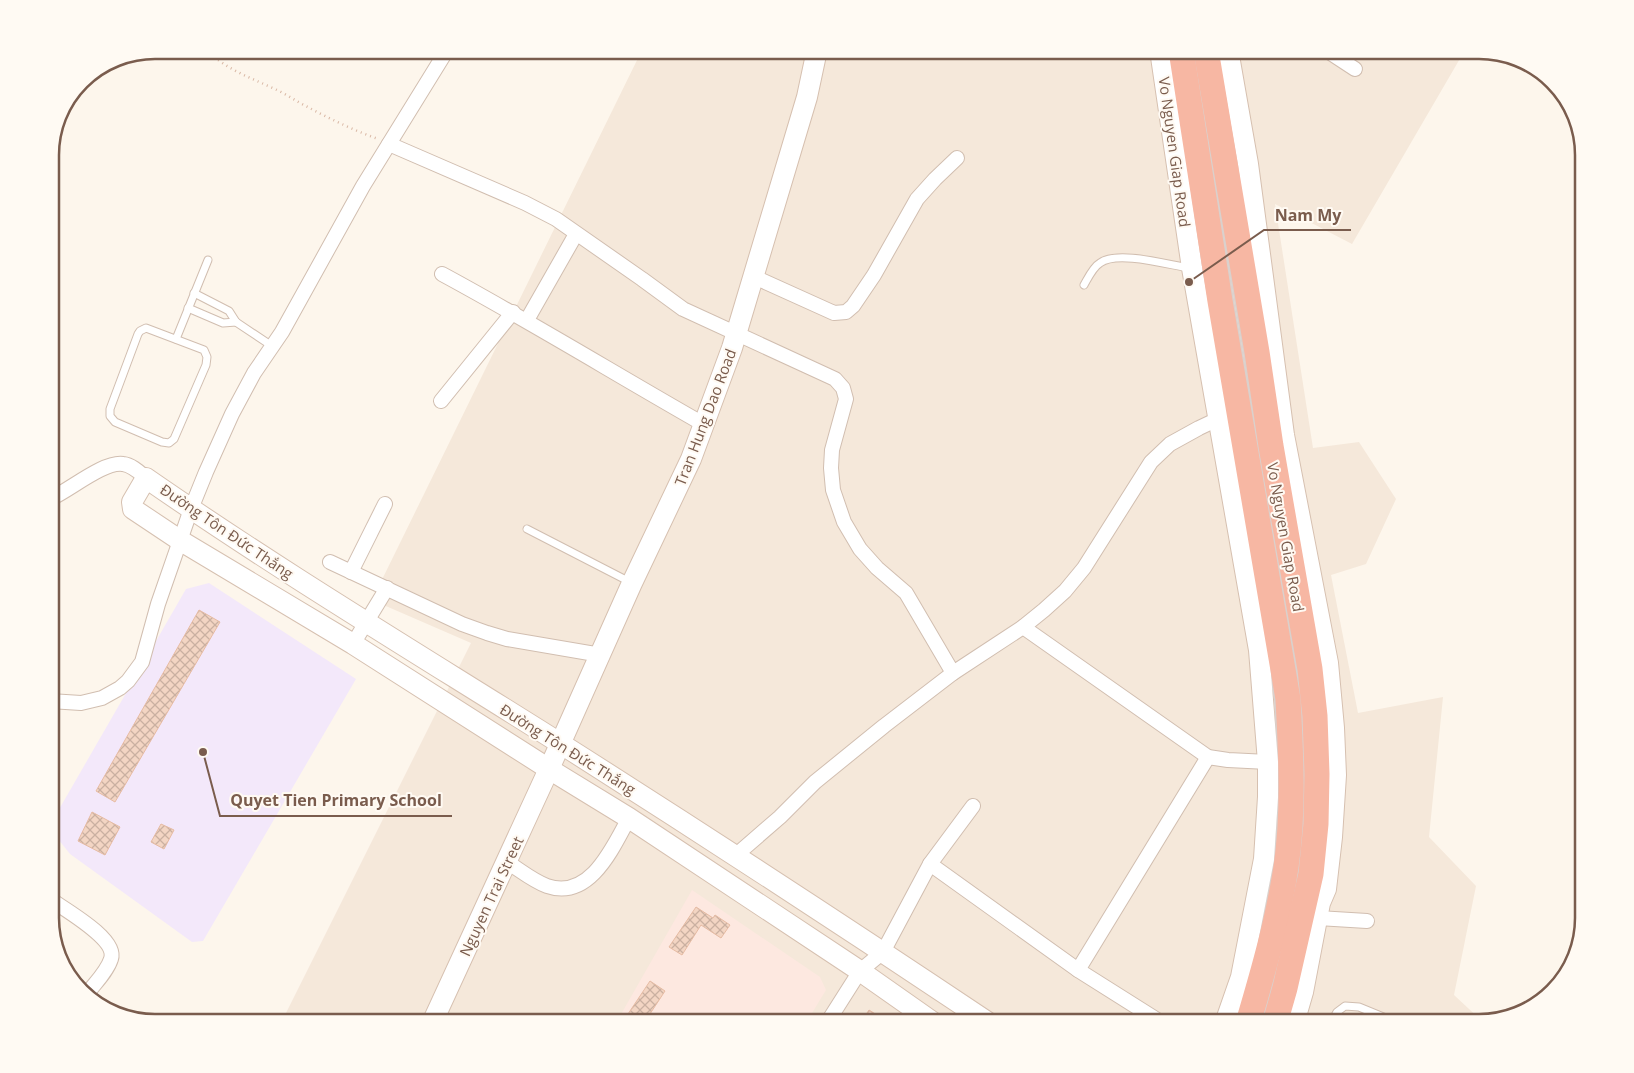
<svg xmlns="http://www.w3.org/2000/svg" width="1634" height="1073" viewBox="0 0 1634 1073" font-family="'Open Sans',sans-serif">
<defs>
<pattern id="building-cross-hatch" width="8" height="8" patternUnits="userSpaceOnUse" patternTransform="scale(1.25)"><rect width="8" height="8" fill="#f3d5c3"/><path d="M0 0l8 8M0 8l8-8" fill="none" stroke="#cab0a1"/></pattern>
</defs>
<rect width="100%" height="100%" fill="#fdf6ec"/>
<path fill="#f5e8da" d="M 642,50 L 1465,50 L 1352,244 L 1275,204 L 1313,448 L 1359,442 L 1396,499 L 1366,564 L 1331,575 L 1358,713 L 1443,697 L 1429,837 L 1476,886 L 1454,995 L 1483,1022 L 281,1023 L 471,643 L 372,600 Z"/>
<path fill="#fde8e0" d="M 692,890 L 820,977 L 826,990 L 806,1023 L 616,1023 Z"/>
<path fill="#f3e8fa" d="M 209,583 L 356,679 L 203,941 L 192,942 L 70,854 L 50,829 L 50,825 L 186,589 Z"/>
<g fill="url(#building-cross-hatch)" stroke="#e6bba3">
<path d="M 199,610 L 220,622 L 115,802 L 96,791 Z"/>
<path d="M 92,812 L 120,827 L 105,855 L 78,841 Z"/>
<path d="M 161,824 L 174,830 L 164,849 L 151,842 Z"/>
<path d="M 696,907 L 713,918 L 715,915 L 730,925 L 721,938 L 701,925 L 682,955 L 669,947 Z"/>
<path d="M 650,981 L 665,991 L 644,1023 L 622,1023 Z"/>
<path d="M 869,1010 L 890,1023 L 869,1023 L 863,1019 Z"/>
</g>
<g fill="none" stroke-linecap="round" stroke-linejoin="round">
<defs>
<g id="lane">
<path d="M 1084,285 C 1088,278 1093,267 1100,263 C 1117,250 1169,265 1189,268"/>
<path d="M 194,293 L 229,311 L 236,322 L 272,346"/>
<path d="M 188,308 L 223,323 L 236,322"/>
<path d="M 146,328 L 204,350 L 207,357 L 206,365 L 174,439 L 169,443 L 162,442 L 115,422 L 110,416 L 110,409 L 138,334 L 140,331 Z"/>
<path d="M 176,339 L 208,260"/>
<path d="M 527,529 L 630,582"/>
<path d="M 1331,1023 L 1337,1012 L 1345,1006 L 1359,1007 L 1398,1023"/>
</g>
<g id="street">
<path d="M 1326,50 L 1355,69"/>
<path d="M 389,144 L 525,203 L 556,219 L 642,279 L 683,309 L 835,379 L 843,388 L 846,399 L 832,450 L 831,468 L 833,490 L 844,522 L 860,549 L 877,568 L 906,593 L 953,673"/>
<path d="M 442,274 C 531,322 617,375 705,425"/>
<path d="M 752,276 L 834,313 L 846,312 L 853,306 L 874,275 L 917,199 L 935,179 L 957,158"/>
<path d="M 527,320 L 576,234"/>
<path d="M 441,401 L 513,312"/>
<path d="M 50,499 C 70,490 104,461 123,464 C 132,465 139,472 146,478"/>
<path d="M 330,562 L 462,624 L 487,633 L 507,639 L 601,655"/>
<path d="M 351,572 L 385,504"/>
<path d="M 1023,627 L 1208,757 L 1228,760 L 1268,762"/>
<path d="M 353,644 L 387,588"/>
<path d="M 50,701 L 81,703 L 102,698 L 120,688 L 128,681 L 142,662 L 158,604 L 191,509 L 206,472 L 232,414 L 254,373 L 282,332 L 363,186 L 447,50"/>
<path d="M 735,856 L 780,817 L 815,782 L 884,726 L 953,673 L 1023,627 L 1044,610 L 1065,591 L 1084,568 L 1151,462 L 1170,444 L 1199,428 L 1218,419 L 1227,417"/>
<path d="M 507,862 C 520,870 533,881 547,886 C 590,901 613,847 629,818"/>
<path d="M 930,864 L 1078,970 L 1162,1023"/>
<path d="M 50,899 C 65,910 118,939 111,959 C 107,972 94,984 86,995"/>
<path d="M 1318,918 L 1367,921"/>
<path d="M 1078,970 L 1208,757"/>
<path d="M 827,1023 L 860,971 L 883,952 L 930,864 L 973,806"/>
</g>
<g id="secondary">
<path d="M 1160,50 L 1192,268 L 1259,650 L 1268,762 L 1268,797 L 1264,859 L 1241,977 L 1225,1023"/>
<path d="M 1228,50 L 1248,164 L 1284,435 L 1328,663 L 1334,728 L 1336,775 L 1332,837 L 1326,889 L 1320,903 L 1303,992 L 1294,1023"/>
<path d="M 432,1023 L 549,769 L 632,583 L 691,459 L 732,348 L 807,97 L 817,50"/>
<path d="M 934,1023 L 860,971 L 629,818 L 549,769 L 353,644 L 181,541 L 133,509 L 132,502 L 146,478 C 280,571 420,655 558,742 C 703,834 847,928 989,1023"/>
</g>
<g id="highway">
<path d="M 1181,50 L 1220,301 L 1288,699 C 1291,755 1294,812 1286,867 C 1278,920 1263,972 1248,1023"/>
<path d="M 1206,50 L 1257,352 L 1271,446 L 1310,669 L 1315,716 L 1317,774 L 1316,824 L 1311,874 L 1285,988 L 1275,1023"/>
</g>
</defs>
<use href="#lane" stroke="#d1beb0" stroke-width="9"/>
<use href="#street" stroke="#d1beb0" stroke-width="16"/>
<use href="#secondary" stroke="#d6c0b0" stroke-width="22"/>
<use href="#highway" stroke="#dad1cd" stroke-width="28"/>
<path stroke="#d9b8a5" stroke-width="2.5" stroke-dasharray="1 4" stroke-linecap="butt" d="M 207,50 C 227,71 255,79 281,92 C 289,96 296,101 304,105 C 328,118 353,130 378,139"/>
<use href="#lane" stroke="#fff" stroke-width="7"/>
<use href="#street" stroke="#fff" stroke-width="14"/>
<use href="#secondary" stroke="#fff" stroke-width="20"/>
<use href="#highway" stroke="#f7b7a3" stroke-width="25"/>
</g>
<g text-anchor="middle" dominant-baseline="central" stroke-width="4" stroke-linejoin="round" paint-order="stroke">
<g font-size="15" fill="#7a5c4d" stroke="#fffaf3">
<text transform="translate(1175 152) rotate(82)">Vo Nguyen Giap Road</text>
<text transform="translate(705 417) rotate(-69)">Tran Hung Dao Road</text>
<text transform="translate(227 531) rotate(34)">Đường Tôn Đức Thắng</text>
<text transform="translate(1286 537) rotate(80)">Vo Nguyen Giap Road</text>
<text transform="translate(568 749) rotate(32)">Đường Tôn Đức Thắng</text>
<text transform="translate(491 896) rotate(-65)">Nguyen Trai Street</text>
</g>
</g>
<path d="M0 0H1634V1073H0ZM155 59H1479A96 96 0 0 1 1575 155V918A96 96 0 0 1 1479 1014H155A96 96 0 0 1 59 918V155A96 96 0 0 1 155 59Z" fill="#fffaf3" fill-rule="evenodd"/>
<path fill="none" stroke="#7a5c4d" stroke-width="2.5" d="M155 59H1479A96 96 0 0 1 1575 155V918A96 96 0 0 1 1479 1014H155A96 96 0 0 1 59 918V155A96 96 0 0 1 155 59Z"/>
<path fill="none" stroke="#7a5c4d" stroke-width="2" d="M1189 282L1264 230H1351M203 752L220 816H452"/>
<g fill="#7a5c4d" stroke="#fffaf3" stroke-width="2">
<circle cx="1189" cy="282" r="5"/>
<circle cx="203" cy="752" r="5"/>
</g>
<g font-size="16" text-anchor="middle" font-weight="bold" fill="#7a5c4d" stroke="#fffaf3" stroke-width="4" stroke-linejoin="round" paint-order="stroke">
<text x="1308" y="221">Nam My</text>
<text x="336" y="806">Quyet Tien Primary School</text>
</g>
</svg>
